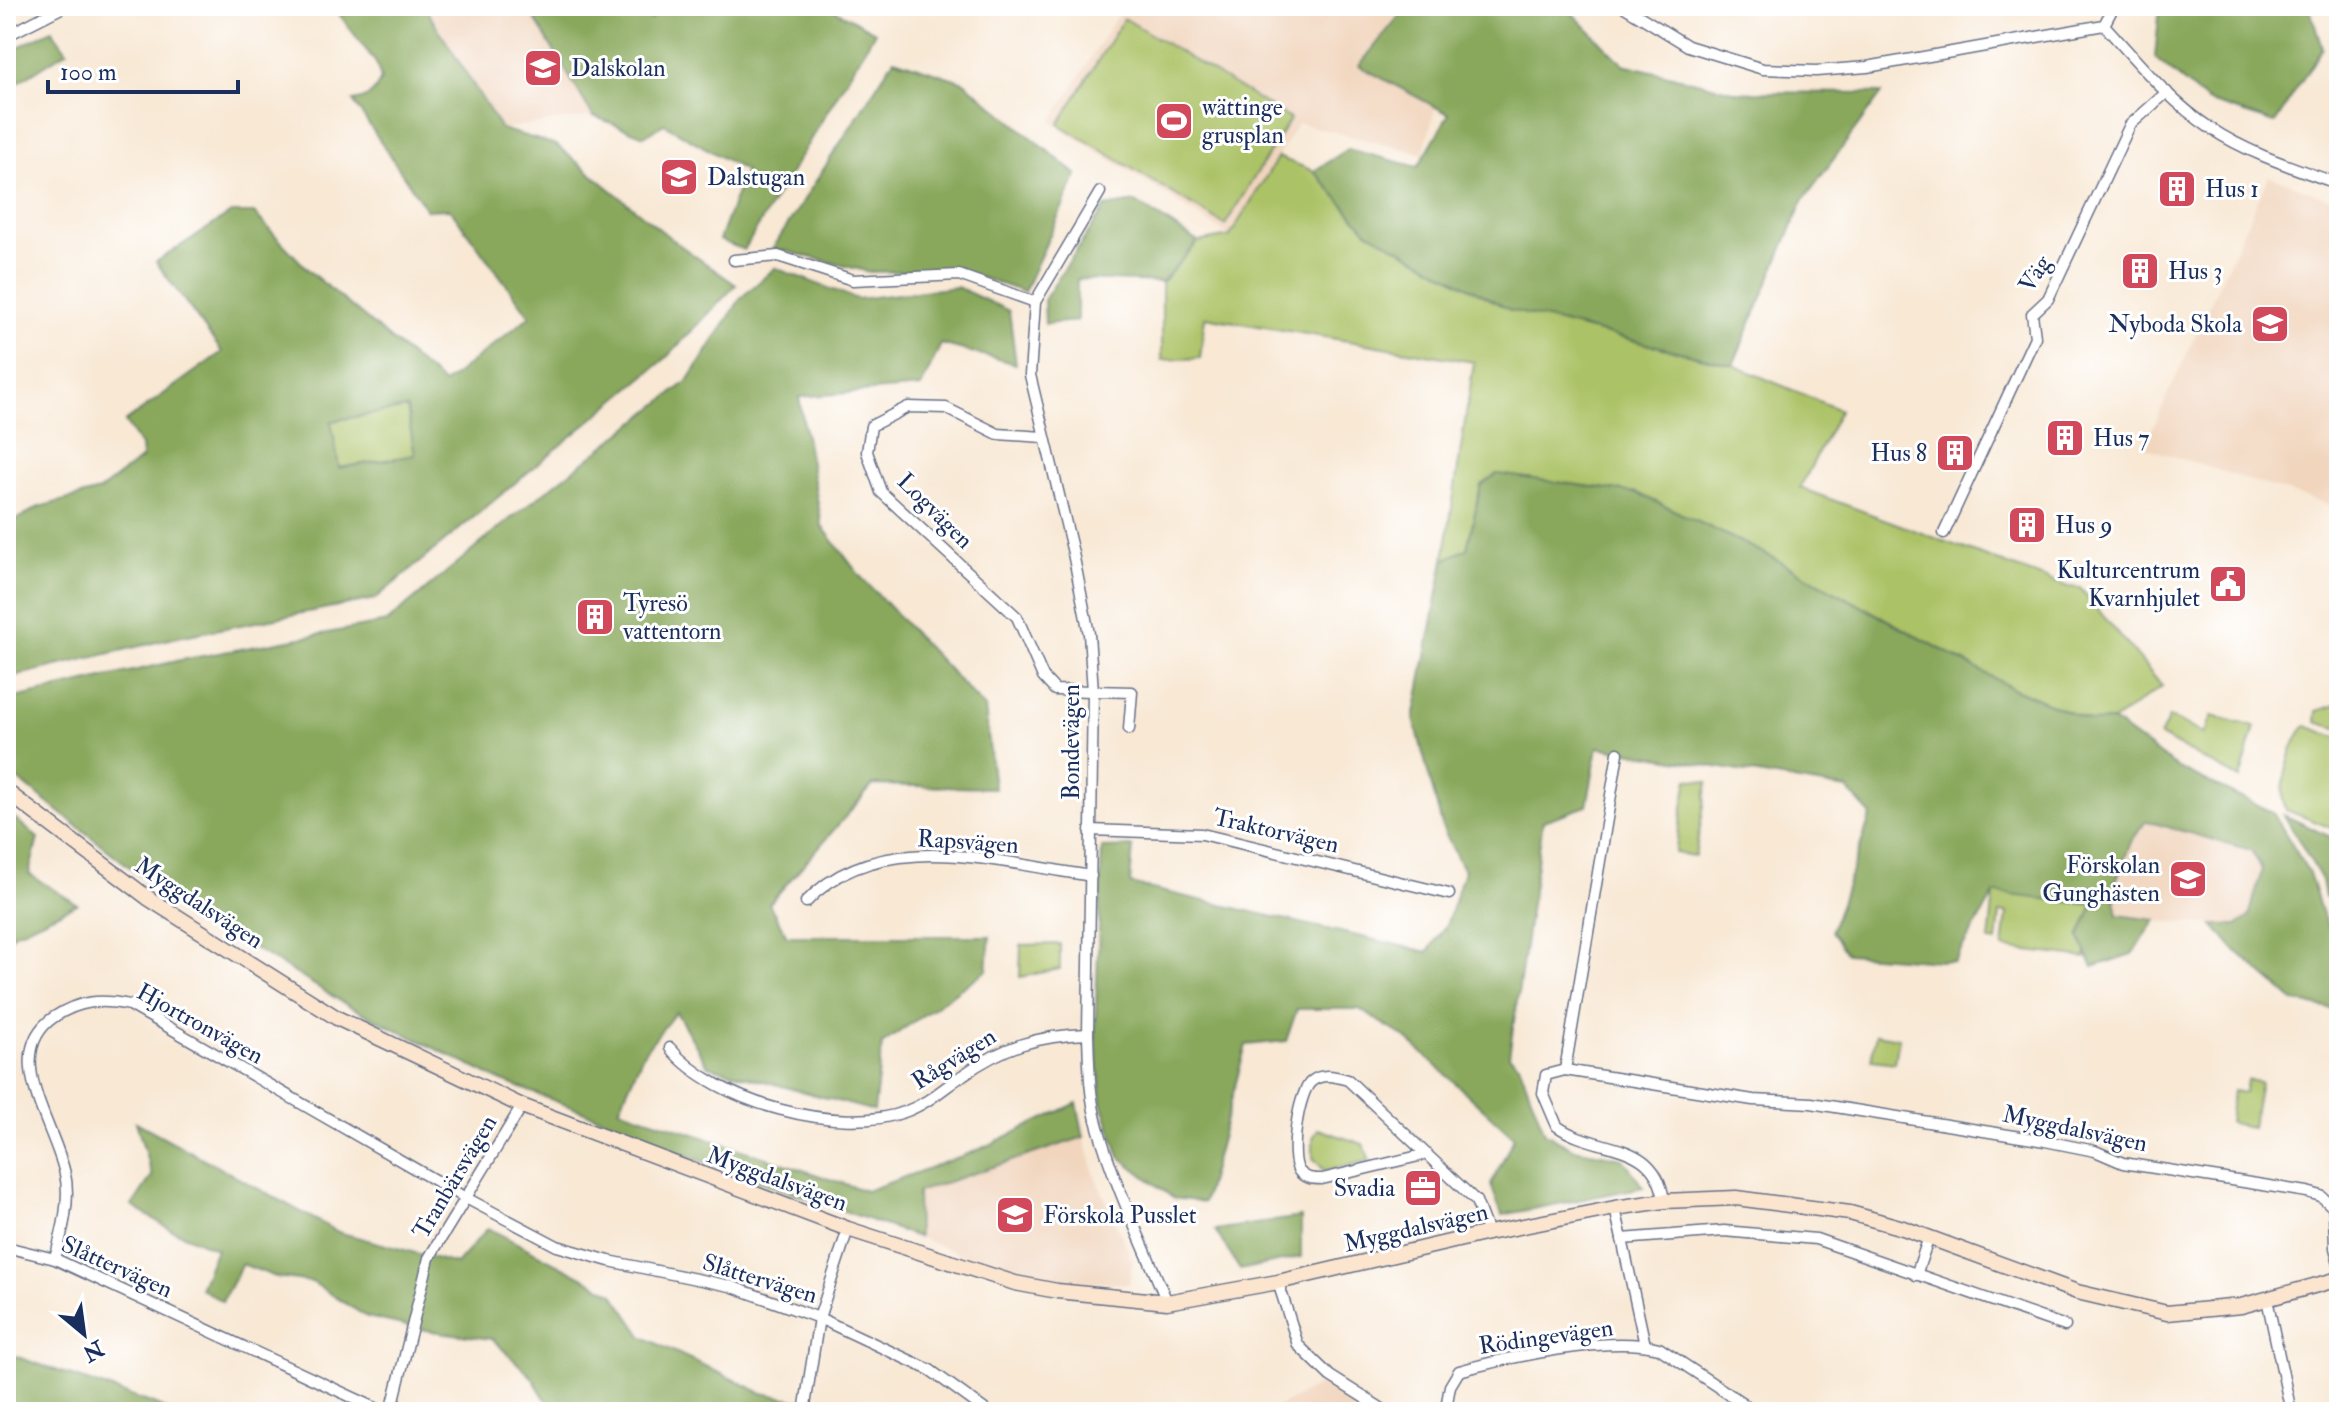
<svg xmlns="http://www.w3.org/2000/svg" width="2345" height="1418" viewBox="0 0 2345 1418" font-family="'IM FELL Double Pica',serif">
<rect width="100%" height="100%" fill="#fff"/>
<filter id="ink" filterUnits="userSpaceOnUse"><feTurbulence type="fractalNoise" baseFrequency=".0125" numOctaves="2"/><feDisplacementMap in="SourceGraphic" scale="16" xChannelSelector="R" yChannelSelector="G"/><feConvolveMatrix kernelMatrix="1 2 1 2 8 2 1 2 1" color-interpolation-filters="sRGB"/></filter>
<filter id="wash" filterUnits="userSpaceOnUse"><feTurbulence type="fractalNoise" baseFrequency=".006" numOctaves="4" result="noise"/><feDisplacementMap in="SourceGraphic" scale="32" xChannelSelector="R" yChannelSelector="G"/><feGaussianBlur stdDeviation="1.8" result="paint"/><feColorMatrix in="noise" values="0 0 0 0 0 0 0 0 0 0 0 0 0 0 0 0 0 1.4 0 .05"/><feComposite in="paint" operator="in"/></filter>
<g filter="url(#wash)">
<rect width="100%" height="100%" fill="#f8e8d4"/>
<g fill="#f1d5bd">
<path d="M 426,6 L 659,6 L 593,116 L 501,129 Z"/>
<path d="M 1123,6 L 1403,6 L 1371,52 L 1440,91 L 1423,154 L 1298,123 L 1230,236 L 1051,122 Z"/>
<path d="M 2269,176 L 2339,202 L 2339,508 L 2144,447 Z"/>
<path d="M 2146,821 L 2251,850 L 2262,869 L 2249,917 L 2237,925 L 2146,921 L 2118,915 L 2113,889 L 2131,842 Z"/>
<path d="M 1084,1137 L 1095,1176 L 1133,1261 L 1129,1284 L 1056,1281 L 1018,1272 L 976,1261 L 918,1237 L 917,1192 Z"/>
<path d="M 1325,1382 L 1374,1412 L 1268,1412 Z"/>
</g>
<g fill="#acc266" stroke="#647862" stroke-width="2">
<path d="M 1124,18 L 1290,119 L 1225,225 L 1059,124 Z"/>
<path d="M 1278,157 L 1314,171 L 1367,231 L 1510,310 L 1733,365 L 1840,410 L 1800,488 L 2068,587 L 2080,588 L 2162,686 L 2113,721 L 2092,722 L 2012,688 L 1764,553 L 1637,493 L 1497,474 L 1481,485 L 1467,549 L 1444,560 L 1474,362 L 1205,317 L 1200,358 L 1162,360 L 1162,282 L 1198,242 L 1230,236 Z"/>
<path d="M 407,408 L 415,455 L 339,468 L 331,421 Z"/>
<path d="M 2339,704 L 2339,729 L 2316,722 L 2317,711 Z"/>
<path d="M 2212,716 L 2255,727 L 2240,779 L 2160,736 L 2169,717 L 2204,734 Z"/>
<path d="M 2306,726 L 2339,738 L 2339,831 L 2286,810 C 2277,790 2292,739 2306,726 Z"/>
<path d="M 1688,779 L 1708,782 L 1695,856 L 1675,853 Z"/>
<path d="M 1993,829 L 2094,905 L 2086,958 L 2003,948 L 2007,913 L 2000,913 L 1997,942 L 1989,941 L 1994,895 L 1986,907 Z"/>
<path d="M 1060,944 L 1060,969 L 1020,977 L 1021,945 Z"/>
<path d="M 1876,1034 L 1899,1038 L 1895,1063 L 1871,1060 Z"/>
<path d="M 2247,1080 L 2260,1082 L 2252,1127 L 2229,1123 L 2233,1091 L 2245,1093 Z"/>
<path d="M 1318,1129 L 1363,1144 L 1370,1160 L 1325,1171 L 1313,1158 L 1313,1138 Z"/>
</g>
<g fill="#89a85b" stroke="#526c5c" stroke-width="2" fill-rule="evenodd">
<path d="M 333,6 L 424,6 L 501,129 L 556,145 L 674,241 L 736,285 L 666,358 L 375,599 L 178,637 L 6,678 L 6,525 L 39,507 L 99,491 L 142,458 L 141,446 L 125,422 L 222,352 L 156,262 L 231,213 L 254,213 L 309,271 L 444,384 L 530,316 L 450,209 L 427,210 L 353,101 C 368,99 375,93 381,79 L 376,63 ZM 407,408 L 415,455 L 339,468 L 331,421 Z"/>
<path d="M 527,6 L 625,6 L 651,20 L 659,6 L 827,6 L 875,32 L 744,250 L 719,240 L 745,171 L 664,124 L 644,136 L 593,116 Z"/>
<path d="M 1407,6 L 1565,6 L 1623,64 L 1737,92 L 1882,93 L 1803,201 L 1733,365 L 1510,310 L 1367,231 L 1314,171 L 1348,149 L 1418,167 L 1449,114 L 1359,66 Z"/>
<path d="M 2160,6 L 2309,6 L 2322,48 L 2275,123 L 2207,101 L 2155,58 Z"/>
<path d="M 52,30 L 67,51 L 6,90 L 6,53 Z"/>
<path d="M 894,59 L 964,82 L 1077,175 L 1024,292 L 958,270 L 870,272 L 773,248 Z"/>
<path d="M 1136,202 L 1198,242 L 1162,282 L 1077,279 L 1077,321 L 1045,324 L 1044,300 L 1105,207 Z"/>
<path d="M 775,268 L 857,299 L 957,287 L 1009,311 L 1016,364 L 941,344 L 921,387 L 799,397 L 822,526 L 860,576 L 985,708 L 994,788 L 873,785 L 769,904 L 787,936 L 990,936 L 987,970 L 882,1044 L 874,1111 L 708,1066 L 676,1012 L 644,1052 L 619,1109 L 866,1191 L 976,1151 L 1077,1103 L 1084,1137 L 917,1192 L 918,1237 L 682,1154 L 614,1123 L 497,1079 L 347,1005 L 155,887 L 6,770 L 6,700 L 181,660 L 387,622 L 510,519 L 688,381 L 741,298 Z"/>
<path d="M 1497,474 L 1637,493 L 1764,553 L 2012,688 L 2092,722 L 2113,721 L 2176,767 L 2273,813 L 2309,873 L 2322,914 L 2339,948 L 2339,1011 L 2294,1001 L 2234,949 L 2213,925 L 2237,925 L 2249,917 L 2262,869 L 2251,850 L 2146,821 L 2131,842 L 2113,889 L 2118,915 L 2156,920 L 2132,954 L 2093,967 L 2079,937 L 2093,905 L 1995,893 L 1954,962 L 1847,954 L 1831,932 L 1871,815 L 1847,789 L 1598,747 L 1587,806 L 1543,821 L 1509,1056 L 1519,1064 L 1545,1133 L 1574,1149 L 1622,1158 L 1644,1187 L 1502,1215 L 1491,1185 L 1514,1137 L 1406,1038 L 1359,1009 L 1297,1009 L 1286,1041 L 1246,1045 L 1204,1202 L 1173,1198 L 1120,1157 L 1102,1103 L 1095,1032 L 1102,848 L 1133,847 L 1130,884 L 1428,952 L 1447,923 L 1464,871 L 1443,829 L 1414,719 L 1444,560 L 1467,549 L 1481,485 Z"/>
<path d="M 6,811 L 38,838 L 29,874 L 77,904 L 15,933 L 6,942 Z"/>
<path d="M 2284,815 L 2339,841 L 2339,891 L 2325,897 L 2322,880 Z"/>
<path d="M 136,1122 L 338,1232 L 456,1264 L 488,1228 L 613,1293 L 643,1337 L 762,1393 L 857,1412 L 553,1412 L 532,1377 L 492,1339 L 431,1331 L 367,1317 L 312,1282 L 276,1277 L 242,1264 L 222,1301 L 200,1288 L 216,1249 L 170,1229 L 132,1206 L 152,1176 Z"/>
<path d="M 1301,1217 L 1301,1257 L 1240,1270 L 1215,1230 Z"/>
<path d="M 6,1353 L 151,1403 L 171,1412 L 6,1412 Z"/>
</g>
</g>
<g filter="url(#ink)">
<g fill="none" stroke-linecap="round" stroke-linejoin="round">
<defs>
<g id="street">
<path d="M 1623,6 L 1688,46 L 1763,69 L 1816,71 L 1867,67 L 2104,25"/>
<path d="M 2104,25 C 2137,61 2169,101 2210,128 C 2249,154 2295,168 2339,184"/>
<path d="M 2104,25 L 2114,6"/>
<path d="M 6,36 L 65,6"/>
<path d="M 1100,192 L 1035,302 L 1030,375 L 1073,553 L 1089,634 L 1093,691 L 1088,1034 C 1089,1065 1089,1097 1098,1127 C 1115,1187 1143,1244 1167,1302"/>
<path d="M 734,260 L 778,256 L 853,280 L 959,275 L 1035,302"/>
<path d="M 1043,437 L 998,434 L 946,408 L 908,407 L 871,426 L 867,452 L 881,492 L 1017,617 L 1043,677 L 1055,690 L 1132,692 L 1129,729"/>
<path d="M 1944,533 L 2035,337 L 2032,314 L 2048,299 L 2130,125 L 2167,92"/>
<path d="M 1618,753 L 1565,1070 L 1546,1075 L 1543,1093 L 1557,1126 C 1596,1154 1656,1138 1664,1201"/>
<path d="M 1090,830 L 1202,834 L 1449,894"/>
<path d="M 806,902 C 877,825 1000,863 1091,876"/>
<path d="M 670,1048 C 714,1102 840,1137 907,1111 C 928,1103 944,1088 963,1075 C 1002,1047 1039,1035 1088,1034"/>
<path d="M 1565,1070 L 1753,1100 L 1811,1103 L 2045,1141 L 2095,1151 L 2123,1163 L 2307,1192 L 2321,1196 L 2334,1208 L 2335,1248 L 2339,1263"/>
<path d="M 1427,1154 L 1322,1179 C 1313,1179 1305,1179 1299,1171 C 1289,1157 1298,1091 1312,1081 C 1323,1072 1337,1077 1348,1080 L 1476,1201 L 1488,1233"/>
<path d="M 1615,1208 L 1622,1239 L 1724,1231 L 1816,1239 L 2065,1326"/>
<path d="M 1622,1239 L 1645,1345"/>
<path d="M 6,1247 L 55,1259 L 384,1412"/>
<path d="M 55,1259 C 62,1233 71,1200 65,1174 C 55,1125 0,1054 54,1017 C 80,1000 101,999 130,1005 L 464,1197 L 557,1246 L 609,1261 L 730,1286 L 819,1318 L 930,1370 L 988,1412"/>
<path d="M 1916,1275 L 1929,1237"/>
<path d="M 1278,1282 L 1298,1345 L 1330,1376 L 1387,1412"/>
<path d="M 2267,1299 L 2291,1412"/>
<path d="M 1446,1408 L 1450,1386 L 1459,1371 C 1510,1357 1608,1335 1659,1348 L 1756,1412"/>
<path d="M 391,1412 L 429,1258 L 522,1106"/>
<path d="M 804,1412 L 819,1318 L 848,1229"/>
</g>
<path id="secondary" d="M 6,791 L 148,898 L 337,1018 L 522,1106 L 848,1229 L 1015,1283 L 1057,1291 L 1167,1302 L 1278,1282 L 1488,1233 L 1615,1208 L 1664,1201 L 1736,1198 L 1850,1213 L 1903,1228 L 2077,1292 L 2167,1313 L 2241,1306 L 2339,1279"/>
</defs>
<use href="#street" stroke="#687087" stroke-width="13"/>
<use href="#secondary" stroke="#687087" stroke-width="17"/>
<use href="#street" stroke="#fff" stroke-width="10"/>
<use href="#secondary" stroke="#fce5cf" stroke-width="14"/>
</g>
</g>
<defs>
<symbol id="school-square" viewBox="-11 -11 22 22"><rect x="-9" y="-9" width="18" height="18" rx="4" fill="#d1495b" stroke="#fff"/><path d="M0-5L7-2L0 1L-7-2ZM-4 1L0 2.5L4 1V4Q0 6-4 4Z" fill="#fff"/></symbol>
<symbol id="stadium-square" viewBox="-11 -11 22 22"><rect x="-9" y="-9" width="18" height="18" rx="4" fill="#d1495b" stroke="#fff"/><path d="M0-5a6.5 5 0 1 0 0 10a6.5 5 0 1 0 0-10ZM-3.5-1.8h7v3.6h-7Z" fill="#fff"/></symbol>
<symbol id="building-square" viewBox="-11 -11 22 22"><rect x="-9" y="-9" width="18" height="18" rx="4" fill="#d1495b" stroke="#fff"/><path d="M-4-6H4V6H1V3H-1V6H-4ZM-2.5-4.3h1.7v1.8h-1.7ZM.8-4.3h1.7v1.8H.8ZM-2.5-1h1.7V.8h-1.7ZM.8-1h1.7V.8H.8Z" fill="#fff"/></symbol>
<symbol id="civic-square" viewBox="-11 -11 22 22"><rect x="-9" y="-9" width="18" height="18" rx="4" fill="#d1495b" stroke="#fff"/><path d="M-.6-6.5H3V-4.5H.6V-3L4-1V1h2V6H-6V1h2V-1L-.6-3ZM-1.2 2.5V6h2.4V2.5Z" fill="#fff"/></symbol>
<symbol id="office-square" viewBox="-11 -11 22 22"><rect x="-9" y="-9" width="18" height="18" rx="4" fill="#d1495b" stroke="#fff"/><path d="M-6-3h4V-5.5h4V-3h4V5H-6ZM-1-4.5V-3h2v-1.5ZM-6 0V1H6V0Z" fill="#fff"/></symbol>
</defs>
<g fill-rule="evenodd">
<use href="#school-square" x="521" y="46" width="44" height="44"/>
<use href="#stadium-square" x="1152" y="99" width="44" height="44"/>
<use href="#school-square" x="657" y="155" width="44" height="44"/>
<use href="#building-square" x="2155" y="167" width="44" height="44"/>
<use href="#building-square" x="2118" y="249" width="44" height="44"/>
<use href="#school-square" x="2248" y="302" width="44" height="44"/>
<use href="#building-square" x="2043" y="416" width="44" height="44"/>
<use href="#building-square" x="1933" y="431" width="44" height="44"/>
<use href="#building-square" x="2005" y="503" width="44" height="44"/>
<use href="#civic-square" x="2206" y="562" width="44" height="44"/>
<use href="#building-square" x="573" y="595" width="44" height="44"/>
<use href="#school-square" x="2166" y="857" width="44" height="44"/>
<use href="#office-square" x="1401" y="1166" width="44" height="44"/>
<use href="#school-square" x="993" y="1193" width="44" height="44"/>
</g>
<g text-anchor="middle" dominant-baseline="central" stroke-width="6" stroke-linejoin="round" paint-order="stroke">
<g font-size="24" fill="#1b2f5e" stroke="#fff" text-anchor="start">
<text x="571" y="68">Dalskolan</text>
<text x="1202" y="107">wättinge<tspan x="1202" dy="28">grusplan</tspan></text>
<text x="707" y="177">Dalstugan</text>
<text x="2205" y="189">Hus 1</text>
<text x="2168" y="271">Hus 3</text>
<text x="2242" y="324" text-anchor="end">Nyboda Skola</text>
<text x="2093" y="438">Hus 7</text>
<text x="1927" y="453" text-anchor="end">Hus 8</text>
<text x="2055" y="525">Hus 9</text>
<text x="2200" y="570" text-anchor="end">Kulturcentrum<tspan x="2200" dy="28">Kvarnhjulet</tspan></text>
<text x="623" y="603">Tyresö<tspan x="623" dy="28">vattentorn</tspan></text>
<text x="2160" y="865" text-anchor="end">Förskolan<tspan x="2160" dy="28">Gunghästen</tspan></text>
<text x="1395" y="1188" text-anchor="end">Svadia</text>
<text x="1043" y="1215">Förskola Pusslet</text>
</g>
<g font-size="24" fill="#1b2f5e" stroke="#fff">
<text transform="translate(2035 274) rotate(-58)">Väg</text>
<text transform="translate(935 511) rotate(45)">Logvägen</text>
<text transform="translate(1071 742) rotate(-90)">Bondevägen</text>
<text transform="translate(1276 831) rotate(13)">Traktorvägen</text>
<text transform="translate(968 842) rotate(4)">Rapsvägen</text>
<text transform="translate(199 903) rotate(33)">Myggdalsvägen</text>
<text transform="translate(200 1024) rotate(29)">Hjortronvägen</text>
<text transform="translate(954 1059) rotate(-32)">Rågvägen</text>
<text transform="translate(2075 1129) rotate(12)">Myggdalsvägen</text>
<text transform="translate(455 1177) rotate(-59)">Tranbärsvägen</text>
<text transform="translate(777 1179) rotate(20)">Myggdalsvägen</text>
<text transform="translate(1416 1228) rotate(-13)">Myggdalsvägen</text>
<text transform="translate(117 1267) rotate(24)">Slåttervägen</text>
<text transform="translate(760 1279) rotate(17)">Slåttervägen</text>
<text transform="translate(1546 1337) rotate(-8)">Rödingevägen</text>
</g>
</g>
<rect width="2345" height="1418" fill="none" stroke="#fff" stroke-width="32"/>
<g transform="translate(84 1334) rotate(151)" stroke="#ffffff" stroke-width="6" paint-order="stroke">
<path d="M0-6L14 30L0 20L-14 30Z" fill="#1b2f5e"/>
<text y="-12" font-size="22" font-weight="bold" text-anchor="middle" fill="#1b2f5e">N</text>
</g>
<path d="M48 80v12h190v-12" fill="none" stroke="#1b2f5e" stroke-width="4"/>
<text x="60" y="80" font-size="24" fill="#1b2f5e" stroke="#ffffff" stroke-width="6" paint-order="stroke">100 m</text>
</svg>
